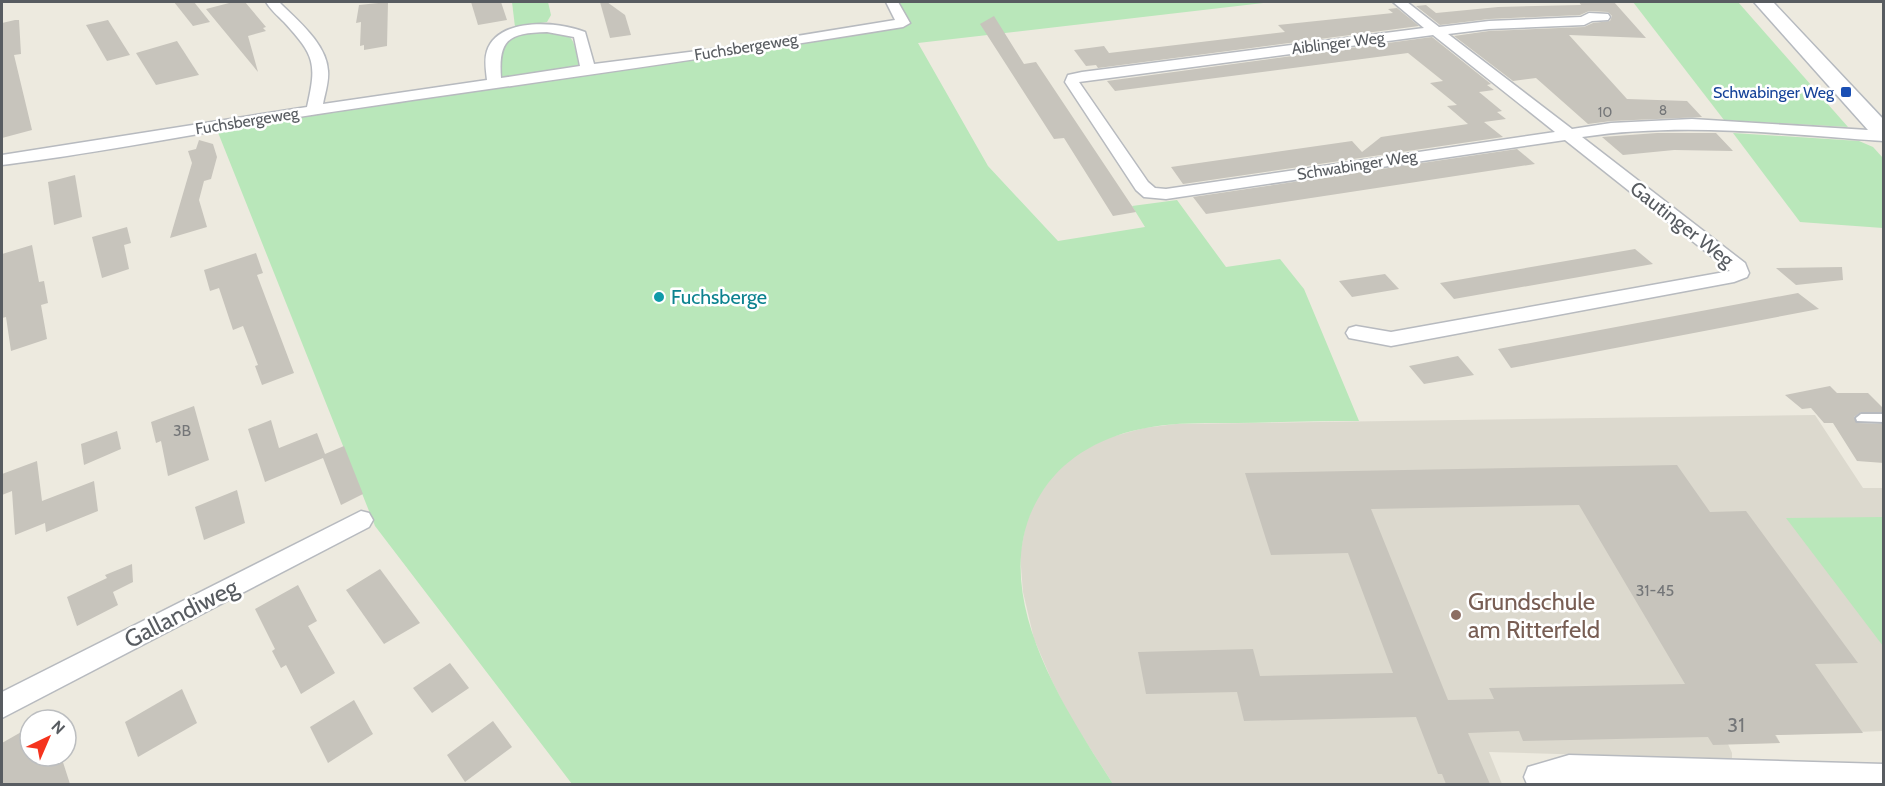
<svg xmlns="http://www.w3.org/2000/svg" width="1885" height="786" viewBox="0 0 1885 786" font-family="Cabin,sans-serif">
<rect width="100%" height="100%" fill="#edeadf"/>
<path fill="#dcd9ce" d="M 1815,415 L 1863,488 L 1883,488 L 1883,731 L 1776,735 L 1780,743 L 1728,744 L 1732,753 L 1732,758 L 1729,759 L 1489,752 L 1502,784 L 1113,784 L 1070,717 L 1052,681 L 1034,639 L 1023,592 L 1020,554 L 1026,524 L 1035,502 L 1053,475 L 1075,455 L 1107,438 L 1144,428 L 1176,424 Z"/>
<g fill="#b9e7ba">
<path d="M 512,2 L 548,2 L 551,15 L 547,22 L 515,27 Z"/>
<path d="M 896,2 L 1273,2 L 918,43 L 988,166 L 1058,241 L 1145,227 L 1132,206 L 1177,200 L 1226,267 L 1280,259 L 1304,289 L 1359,421 C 1318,421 1278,422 1237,423 C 1206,423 1176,422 1146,428 C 1106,435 1067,455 1044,489 C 980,583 1062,704 1113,784 L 572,784 L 375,526 L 217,130 L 906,23 Z"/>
<path d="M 1633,2 L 1738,2 L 1848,127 L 1724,120 Z"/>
<path d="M 545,30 C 576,36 572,35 579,65 L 500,78 L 498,47 L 518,34 Z"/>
<path d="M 1733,133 L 1859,141 L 1873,147 L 1883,158 L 1883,228 L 1800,222 Z"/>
<path d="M 1883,517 L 1884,517 L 1883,646 L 1786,518 Z"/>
</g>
<g fill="#c7c4bc" fill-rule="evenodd">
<path d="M 174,2 L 194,2 L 210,22 L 193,26 Z"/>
<path d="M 233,2 L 245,2 L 266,27 L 263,28 L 266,31 L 248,36 L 258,72 L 206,9 Z"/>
<path d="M 388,2 L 387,46 L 364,50 L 364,45 L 360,46 L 361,22 L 356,23 L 359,5 Z"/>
<path d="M 471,2 L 501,2 L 507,20 L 478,25 Z"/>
<path d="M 600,2 L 607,2 L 625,15 L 631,35 L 610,38 Z"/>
<path d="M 1579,2 L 1614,2 L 1646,38 L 1569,35 L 1627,99 L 1687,101 L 1702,117 L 1611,121 L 1588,124 L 1536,78 L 1513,81 L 1454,36 L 1489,31 L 1584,27 L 1593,23 L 1610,21 L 1612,16 L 1608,12 L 1589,11 L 1580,15 L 1489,19 L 1440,25 L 1416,6 L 1426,5 L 1436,13 L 1498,7 L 1581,5 Z"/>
<path d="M 1397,8 L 1419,26 L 1098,68 L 1096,65 L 1086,66 L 1074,50 L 1104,46 L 1109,53 L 1285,32 L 1278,25 L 1393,13 L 1388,9 Z"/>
<path d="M 994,16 L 1024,64 L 1036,62 L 1136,212 L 1113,216 L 1064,138 L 1054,139 L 980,24 Z"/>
<path d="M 15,20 L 19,20 L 21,54 L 14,55 L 32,130 L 2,138 L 2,23 Z"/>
<path d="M 108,20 L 130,55 L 107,61 L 86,25 Z"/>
<path d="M 1432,37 L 1491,84 L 1487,85 L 1494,90 L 1479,92 L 1502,111 L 1497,112 L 1506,119 L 1484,122 L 1503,137 L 1183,184 L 1171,167 L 1352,141 L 1362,152 L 1381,137 L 1468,124 L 1447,106 L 1457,105 L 1430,83 L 1443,81 L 1408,53 L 1115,91 L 1107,81 Z"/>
<path d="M 177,41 L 199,75 L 156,85 L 136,53 Z"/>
<path d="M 1657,133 L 1716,133 L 1733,151 L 1674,150 L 1623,155 L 1602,137 Z"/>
<path d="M 199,140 L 213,144 L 217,157 L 211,179 L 204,181 L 199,200 L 207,227 L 170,238 L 192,163 L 188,151 L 196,149 Z"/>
<path d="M 1517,149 L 1535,164 L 1206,214 L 1193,197 Z"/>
<path d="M 75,175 L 82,217 L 54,225 L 48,182 Z"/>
<path d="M 127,227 L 131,243 L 124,245 L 129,269 L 102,278 L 92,237 Z"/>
<path d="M 32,245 L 39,282 L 44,281 L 48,303 L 41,305 L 47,339 L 11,351 L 6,317 L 2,318 L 2,254 Z"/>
<path d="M 1635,249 L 1653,264 L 1454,299 L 1440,283 Z"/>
<path d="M 256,253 L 263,273 L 257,275 L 294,373 L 262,385 L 255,366 L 258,365 L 243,326 L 233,330 L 219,288 L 210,291 L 204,270 Z"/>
<path d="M 1842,267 L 1843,280 L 1796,285 L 1776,268 Z"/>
<path d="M 1385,274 L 1399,289 L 1352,297 L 1339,281 Z"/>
<path d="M 1798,293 L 1819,309 L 1511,368 L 1498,349 Z"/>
<path d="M 1458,356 L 1474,375 L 1424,384 L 1409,366 Z"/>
<path d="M 1830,386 L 1837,393 L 1868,393 L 1884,409 L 1884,412 L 1861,412 L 1854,417 L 1857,423 L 1884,424 L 1884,463 L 1857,461 L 1833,423 L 1824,423 L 1811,408 L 1802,409 L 1785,395 Z"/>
<path d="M 194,406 L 209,460 L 168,476 L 161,441 L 156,443 L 151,422 Z"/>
<path d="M 271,420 L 279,448 L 317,433 L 325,454 L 344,446 L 363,494 L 341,505 L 323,458 L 265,482 L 248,429 Z"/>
<path d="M 117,431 L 121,449 L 84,465 L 81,444 Z"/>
<path d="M 37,461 L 42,501 L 94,481 L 98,511 L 46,532 L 45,523 L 15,535 L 12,491 L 2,495 L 2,474 Z"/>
<path d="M 1677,465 L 1710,512 L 1746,511 L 1858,663 L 1815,664 L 1863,733 L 1775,735 L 1780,743 L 1713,745 L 1708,737 L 1523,741 L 1519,731 L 1468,733 L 1490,784 L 1446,784 L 1442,774 L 1438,774 L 1416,717 L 1244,721 L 1237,692 L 1146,694 L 1138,652 L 1253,649 L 1260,676 L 1393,673 L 1348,553 L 1271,555 L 1245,473 ZM 1579,505 L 1685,684 L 1489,688 L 1494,699 L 1448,700 L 1371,509 Z"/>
<path d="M 237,490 L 245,523 L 204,540 L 195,507 Z"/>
<path d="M 132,564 L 133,582 L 113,592 L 118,605 L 77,626 L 67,597 L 107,578 L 105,575 Z"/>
<path d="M 380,569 L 420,623 L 384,644 L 346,590 Z"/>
<path d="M 298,585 L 317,621 L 308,626 L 335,673 L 301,694 L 286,665 L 281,668 L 272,651 L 275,649 L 255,609 Z"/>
<path d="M 450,663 L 469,688 L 432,713 L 413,688 Z"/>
<path d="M 182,689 L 197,723 L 138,757 L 125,722 Z"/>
<path d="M 354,700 L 373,734 L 328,763 L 310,727 Z"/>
<path d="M 493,721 L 512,747 L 465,782 L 447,755 Z"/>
<path d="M 30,727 L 30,756 L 61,756 L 70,784 L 2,784 L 2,743 Z"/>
</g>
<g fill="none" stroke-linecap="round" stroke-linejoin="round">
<defs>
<path id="service" d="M 1861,414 L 1884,414 L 1884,422 L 1857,421 L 1856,418 Z"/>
<g id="minor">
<path d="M 266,2 L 279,2 C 297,20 327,44 328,71 C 329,82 325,93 323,104 L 487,80 C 486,71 484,60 487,51 C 498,17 558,21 585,32 L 594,64 L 729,47 L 895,20 L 886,2 L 898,2 L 910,23 L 903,27 C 708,59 513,85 318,114 C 213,130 107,152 2,165 L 2,155 L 307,107 C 317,63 315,56 284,22 C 278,16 270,9 266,2 ZM 547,32 L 574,37 L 580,66 L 501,78 C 498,39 509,33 547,32 Z"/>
<path d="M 1393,2 L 1407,2 L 1439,27 L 1489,21 L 1581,17 L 1589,13 L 1608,14 L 1610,17 L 1608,20 L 1592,21 L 1584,25 L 1489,29 L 1448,34 L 1572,129 L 1611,123 L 1692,119 L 1884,131 L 1884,141 C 1783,134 1682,122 1582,137 L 1745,263 L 1749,273 L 1747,277 L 1734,282 L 1391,346 L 1349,338 L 1346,333 L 1349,328 L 1356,326 L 1391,332 L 1730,271 L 1565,140 L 1166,199 L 1144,197 L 1136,190 L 1065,82 L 1068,75 L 1082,72 L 1424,28 ZM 1433,35 L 1555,132 L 1166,189 L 1155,188 L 1148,182 L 1079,82 Z"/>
<path d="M 361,511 L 369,513 L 373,520 L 369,527 L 2,718 L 2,692 Z"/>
<path d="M 1569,755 L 1884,764 L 1884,784 L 1527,784 L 1524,777 L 1528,767 Z"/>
</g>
<path id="secondary" d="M 1754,2 L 1773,2 L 1884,120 L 1884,141 L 1876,139 Z"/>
</defs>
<use href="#service" stroke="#b7babf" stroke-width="4"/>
<use href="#minor" stroke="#b7babf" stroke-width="3"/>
<use href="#secondary" stroke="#b5b9bf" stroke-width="3"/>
<use href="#service" fill="#fff" fill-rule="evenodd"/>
<use href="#minor" fill="#fff" fill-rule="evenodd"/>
<use href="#secondary" fill="#fff" fill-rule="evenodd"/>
</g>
<rect fill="#1a4fb4" stroke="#fff" stroke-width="2" x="1840" y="86" width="12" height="12" rx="3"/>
<circle fill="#0f9aa8" stroke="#fff" stroke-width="2" cx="659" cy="297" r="6"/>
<circle fill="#8d6e63" stroke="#fff" stroke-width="2" cx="1456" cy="615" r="6"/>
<g text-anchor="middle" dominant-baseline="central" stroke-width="5" stroke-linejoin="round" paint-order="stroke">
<g font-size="14" fill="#747678">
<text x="1663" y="110">8</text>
<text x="1605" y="112">10</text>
</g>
<g font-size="16" fill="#585c61" stroke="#fff">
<text transform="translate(1338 43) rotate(-7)">Aiblinger Weg</text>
<text transform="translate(746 47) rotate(-9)">Fuchsbergeweg</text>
<text transform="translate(247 121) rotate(-9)">Fuchsbergeweg</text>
<text transform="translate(1357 165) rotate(-9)">Schwabinger Weg</text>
</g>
<g font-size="16" fill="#164399" stroke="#fff" text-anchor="end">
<text x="1834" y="92">Schwabinger Weg</text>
</g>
<g font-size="16" fill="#747678">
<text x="182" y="430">3B</text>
<text x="1655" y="590">31-45</text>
</g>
<g font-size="20" fill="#585c61" stroke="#fff">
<text transform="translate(1682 224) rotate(38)">Gautinger Weg</text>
</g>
<g font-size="20" fill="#0d838f" stroke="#fff" text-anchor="start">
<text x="671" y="297">Fuchsberge</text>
</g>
<g font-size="20" fill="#747678">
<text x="1736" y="725">31</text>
</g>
<g font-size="24" fill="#785e54" stroke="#fff" text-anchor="start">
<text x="1468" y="601">Grundschule<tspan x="1468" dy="28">am Ritterfeld</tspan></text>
</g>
<g font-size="24" fill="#585c61" stroke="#fff">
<text transform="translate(181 613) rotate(-27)">Gallandiweg</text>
</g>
</g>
<rect width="1885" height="786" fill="none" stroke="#585c61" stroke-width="6"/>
<g transform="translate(48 738) rotate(44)"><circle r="28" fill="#ffffff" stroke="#bcbec0" stroke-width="1.5"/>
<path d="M0-4.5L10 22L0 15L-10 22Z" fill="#f5331d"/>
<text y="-9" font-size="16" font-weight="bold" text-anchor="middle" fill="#585c61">N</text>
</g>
</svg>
